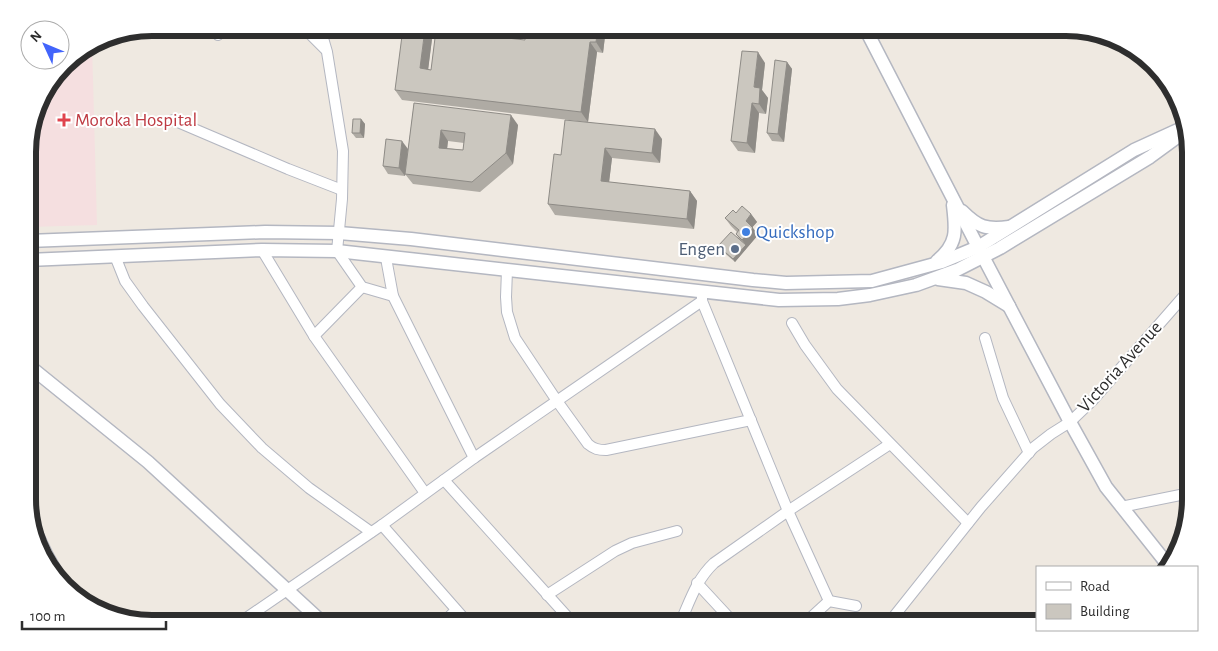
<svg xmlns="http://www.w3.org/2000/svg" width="1218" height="651" viewBox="0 0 1218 651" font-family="'Alegreya Sans',sans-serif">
<rect width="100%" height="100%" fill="#efe9e1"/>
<path fill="#f5dfe0" d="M 92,44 L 97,225 L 28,227 L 28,144 L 40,97 L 70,59 Z"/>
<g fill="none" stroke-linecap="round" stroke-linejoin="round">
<defs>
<g id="minor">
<path d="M 304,28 L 325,49"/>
<path d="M 320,28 L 327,52 L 343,151 L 342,199 L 337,251 L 362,287 L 393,296"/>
<path d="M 218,35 L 223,28"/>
<path d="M 173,120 L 288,169 L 342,190"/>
<path d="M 262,250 L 314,336 L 425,493"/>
<path d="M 115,256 L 125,281 L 143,306 L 220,404 L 262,448 L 309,488 L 371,532"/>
<path d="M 386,258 L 393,296 L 474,458"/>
<path d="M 507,270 L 506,297 L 507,312 L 515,338 L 557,401 L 588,444 C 594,449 598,450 606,450 L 751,420"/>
<path d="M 702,301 L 788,511 L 829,601"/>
<path d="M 792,323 L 805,345 L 837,389 L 968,523"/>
<path d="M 314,336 L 362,287"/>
<path d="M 985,338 L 1003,398 L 1029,453"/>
<path d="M 444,480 L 573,623"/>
<path d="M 1121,507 L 1190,493"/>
<path d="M 29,515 L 48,555 L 65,585"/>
<path d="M 382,525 L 468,623"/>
<path d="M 697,583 L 734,623"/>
<path d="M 547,595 L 615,551 L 632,543 L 677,531"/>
<path d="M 239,623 L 382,525 L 474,458 L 702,301 L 702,292"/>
<path d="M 443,623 L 456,610"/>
<path d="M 680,623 C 690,601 696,580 714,563 L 788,511 L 890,444"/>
<path d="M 805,623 L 829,601 L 856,606"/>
<path d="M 891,623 L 895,615 L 981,507 L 1033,448 L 1051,434 L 1070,422 L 1092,401 L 1190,289"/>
</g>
<g id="tertiary">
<path d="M 865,28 L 978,247 L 1070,422 L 1106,487 L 1168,565"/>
<path d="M 962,211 C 978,227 986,230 1009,227"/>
<path d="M 28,241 L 265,232 L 339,233 L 411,239 L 753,280 L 786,283 L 872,281 L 942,262 L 978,247 L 1134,150 L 1180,129"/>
<path d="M 28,260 L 262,250 L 337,251 L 779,300 L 838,299 L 870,295 L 916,285 L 957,270 L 1000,248 L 1150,157 L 1187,130"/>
<path d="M 937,261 C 958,244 956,230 953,205"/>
<path d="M 938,279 L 966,283 L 986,292 L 1009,306"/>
<path d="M 28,365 L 148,462 L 323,623"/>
</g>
</defs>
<use href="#minor" stroke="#b4b7c1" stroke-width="12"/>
<use href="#tertiary" stroke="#b4b7c1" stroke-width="15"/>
<use href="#minor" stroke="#fff" stroke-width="10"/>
<use href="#tertiary" stroke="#fff" stroke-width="12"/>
</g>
<g fill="#afaba4" fill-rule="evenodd">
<path d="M 532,28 L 606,28 L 603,53 L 597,52 L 588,122 L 662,139 L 660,163 L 612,158 L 609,182 L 690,191 L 697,201 L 694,229 L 555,215 L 548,204 L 561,155 L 586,122 L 402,100 L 395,90 L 432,39 L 428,69 L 431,70 L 525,40 L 551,37 L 552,33 L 534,30 Z"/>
<path d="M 787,62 L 792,69 L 784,142 L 772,141 L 767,133 Z"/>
<path d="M 765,63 L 762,90 L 768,98 L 766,114 L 759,113 L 755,153 L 738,151 L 731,141 Z"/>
<path d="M 414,103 L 518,125 L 513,164 L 480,192 L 413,184 L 405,174 ZM 448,141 L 464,143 L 463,150 L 447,148 Z"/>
<path d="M 361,119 L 365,124 L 364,138 L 356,138 L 352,133 Z"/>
<path d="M 408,149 L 405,176 L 388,174 L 383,166 Z"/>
<path d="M 736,213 L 751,214 L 757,222 L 752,227 L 758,235 L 735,262 L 720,249 L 718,246 L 740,240 L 736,234 L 737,232 L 731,226 L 725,218 Z"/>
</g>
<g fill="#8e8b86">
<path d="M 598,28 L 606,28 L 603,53 L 596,42 Z"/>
<path d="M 425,29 L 432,39 L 427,79 L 420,68 Z"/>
<path d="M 590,42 L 597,52 L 588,122 L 581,112 Z"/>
<path d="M 758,52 L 765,63 L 762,90 L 768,98 L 766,114 L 759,104 L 754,87 Z"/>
<path d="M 787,62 L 792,69 L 784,142 L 778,134 Z"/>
<path d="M 752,103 L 759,113 L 755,153 L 747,143 Z"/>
<path d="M 511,115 L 518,125 L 513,164 L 506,153 Z"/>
<path d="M 361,119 L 365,124 L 364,138 L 360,133 Z"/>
<path d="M 655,129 L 662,139 L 660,163 L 652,153 Z"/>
<path d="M 441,130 L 448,141 L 446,158 L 439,148 Z"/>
<path d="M 402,141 L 408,149 L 405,176 L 399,168 Z"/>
<path d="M 605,148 L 612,158 L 608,191 L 601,181 Z"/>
<path d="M 690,191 L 697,201 L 694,229 L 687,219 Z"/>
<path d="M 751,214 L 757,222 L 751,229 L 746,221 Z"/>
<path d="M 753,228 L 758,235 L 735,262 L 733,259 L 746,245 L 742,240 Z"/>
</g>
<g fill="#cbc7bf" stroke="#8e8b86" fill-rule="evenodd">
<path d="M 403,28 L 416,28 L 425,29 L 420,68 L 431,70 L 436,30 L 525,40 L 525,34 L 551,37 L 552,28 L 598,28 L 596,42 L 590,42 L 581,112 L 395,90 Z"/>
<path d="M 742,51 L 758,52 L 754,87 L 760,88 L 759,104 L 752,103 L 747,143 L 731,141 Z"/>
<path d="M 775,60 L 787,62 L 778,134 L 767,133 Z"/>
<path d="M 414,103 L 511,115 L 506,153 L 472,182 L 405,174 ZM 441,130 L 465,133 L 463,150 L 439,148 Z"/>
<path d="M 353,119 L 361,119 L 360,133 L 352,133 Z"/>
<path d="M 565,120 L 655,129 L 652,153 L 605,148 L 601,181 L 690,191 L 687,219 L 548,204 L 554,154 L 561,155 Z"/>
<path d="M 386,139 L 402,141 L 399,168 L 383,166 Z"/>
<path d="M 742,206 L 751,214 L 746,221 L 753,228 L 742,240 L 736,234 L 739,230 L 725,218 L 733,210 L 736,213 Z"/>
<path d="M 731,232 L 746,245 L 733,259 L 718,246 Z"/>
</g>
<path fill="#e0444e" stroke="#fff" stroke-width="2" d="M61.5 112.5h5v5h5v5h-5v5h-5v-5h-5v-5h5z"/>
<circle fill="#3f7fe0" stroke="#fff" stroke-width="2" cx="746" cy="232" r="5"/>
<circle fill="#5c6f8a" stroke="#fff" stroke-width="2" cx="735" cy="249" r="5"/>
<g text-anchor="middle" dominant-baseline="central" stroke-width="4" stroke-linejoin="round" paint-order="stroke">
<g font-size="19" fill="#be3a42" stroke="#fff" text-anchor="start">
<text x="75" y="120">Moroka Hospital</text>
</g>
<g font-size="19" fill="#366cbe" stroke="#fff" text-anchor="start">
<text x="756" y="232">Quickshop</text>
</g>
<g font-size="19" fill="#4e5e75" stroke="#fff" text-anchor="end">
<text x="725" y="249">Engen</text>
</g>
<g font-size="19" fill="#2e2e2e" stroke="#fff">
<text transform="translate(1120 367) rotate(-48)">Victoria Avenue</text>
</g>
</g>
<path d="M0 0H1218V651H0ZM152 36H1066A116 116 0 0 1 1182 152V499A116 116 0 0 1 1066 615H152A116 116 0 0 1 36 499V152A116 116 0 0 1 152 36Z" fill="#fff" fill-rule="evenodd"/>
<path fill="none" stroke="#2e2e2e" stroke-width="6" d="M152 36H1066A116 116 0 0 1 1182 152V499A116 116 0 0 1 1066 615H152A116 116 0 0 1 36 499V152A116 116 0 0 1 152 36Z"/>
<rect x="1036" y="566" width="162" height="65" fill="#ffffff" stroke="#ababab"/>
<rect x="1046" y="582" width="25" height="8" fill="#ffffff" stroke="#ababab"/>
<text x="1080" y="591" font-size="15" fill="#2e2e2e">Road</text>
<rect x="1046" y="604" width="25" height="15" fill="#cbc7bf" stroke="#ababab"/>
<text x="1080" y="616" font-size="15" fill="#2e2e2e">Building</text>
<g transform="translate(45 45) rotate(314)"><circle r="24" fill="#ffffff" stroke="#ababab"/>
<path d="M0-4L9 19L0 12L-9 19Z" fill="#4264fb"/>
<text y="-8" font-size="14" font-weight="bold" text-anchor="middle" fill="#2e2e2e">N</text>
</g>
<path d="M22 621v8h144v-8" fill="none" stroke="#2e2e2e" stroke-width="2.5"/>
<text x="30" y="621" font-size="15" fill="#2e2e2e" stroke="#ffffff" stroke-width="4" paint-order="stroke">100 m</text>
</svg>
